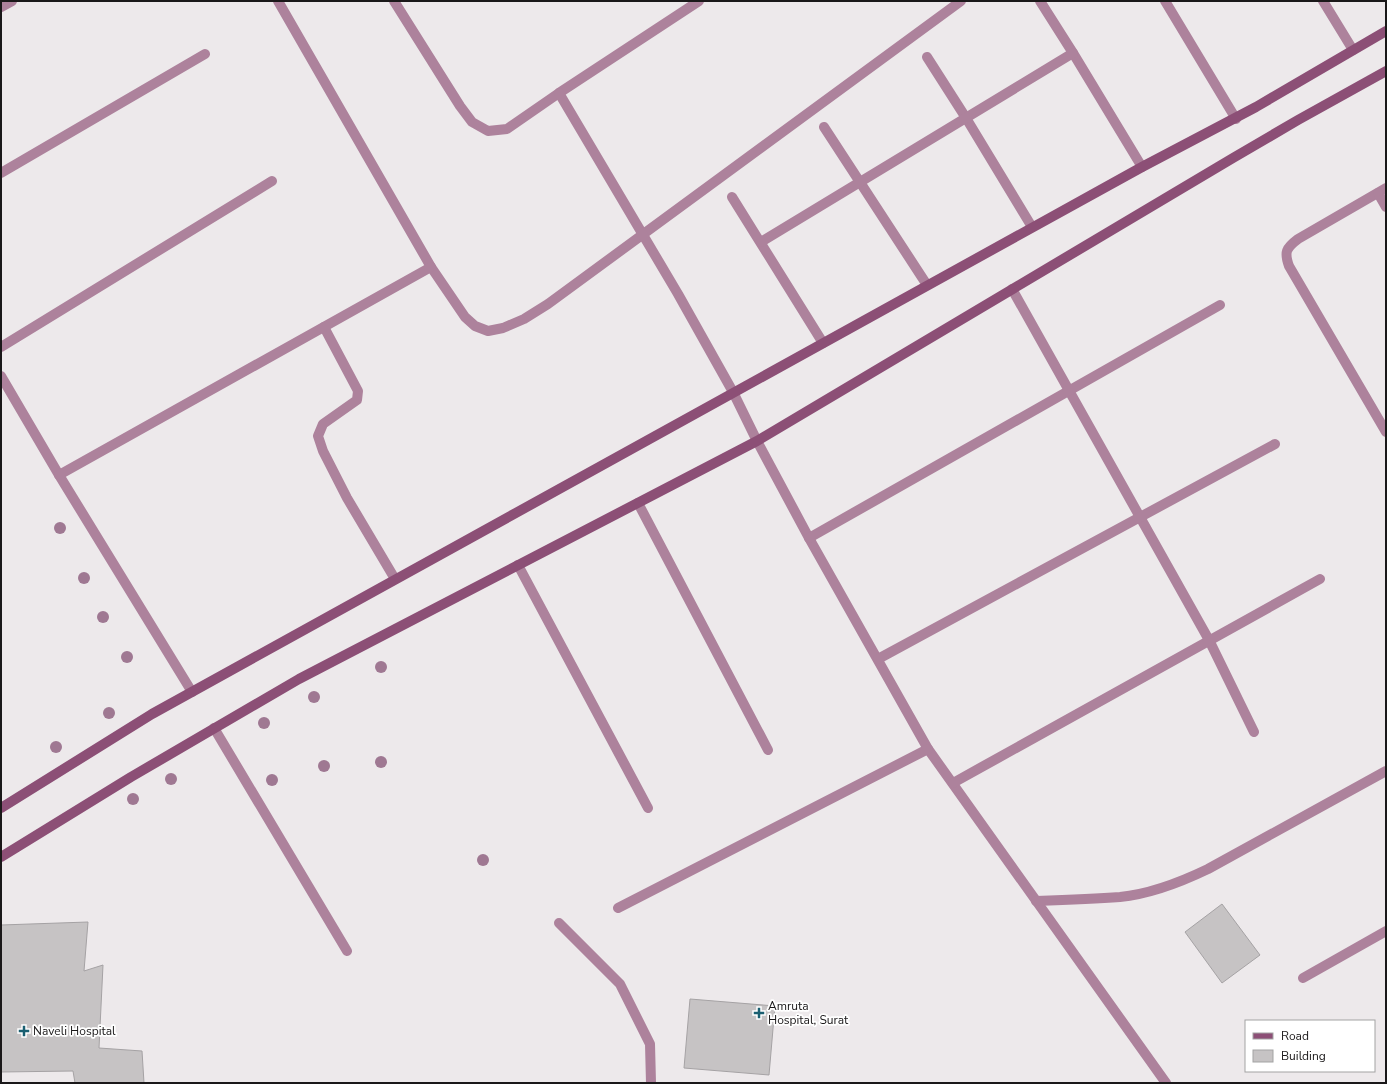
<svg xmlns="http://www.w3.org/2000/svg" width="1387" height="1084" viewBox="0 0 1387 1084" font-family="'Nunito Sans',sans-serif">
<rect width="100%" height="100%" fill="#ede9eb"/>
<g fill="#c6c3c4" stroke="#a5a2a4">
<path d="M 1222,904 L 1260,955 L 1222,983 L 1185,932 Z"/>
<path d="M 88,922 L 84,971 L 103,965 L 99,1048 L 142,1051 L 144,1083 L 75,1083 L 73,1071 L 1,1072 L 1,925 Z"/>
<path d="M 690,999 L 775,1006 L 769,1075 L 684,1068 Z"/>
</g>
<g fill="none" stroke-linecap="round" stroke-linejoin="round">
<g stroke="#ad829c" stroke-width="10">
<path d="M 278,1 L 431,267 L 465,317 L 475,326 L 488,331 L 503,328 L 524,319 L 548,304 L 961,1"/>
<path d="M 394,1 L 460,106 L 472,122 L 488,131 L 507,129 L 559,93 L 699,1"/>
<path d="M 1040,1 L 1073,53 L 1142,167"/>
<path d="M 1165,1 L 1236,119"/>
<path d="M 1323,1 L 1353,50"/>
<path d="M 1,7 L 12,1"/>
<path d="M 927,57 L 966,118 L 1032,227"/>
<path d="M 559,93 L 678,294 L 733,392 L 757,441 L 809,538 L 928,749 L 1166,1083"/>
<path d="M 824,127 L 927,285"/>
<path d="M 1,173 L 205,54"/>
<path d="M 1386,188 L 1298,239 C 1286,248 1284,252 1289,266 L 1386,432"/>
<path d="M 1378,193 L 1386,207"/>
<path d="M 732,197 L 823,343"/>
<path d="M 761,242 L 1073,53"/>
<path d="M 1012,289 L 1209,640 L 1254,732"/>
<path d="M 324,327 L 358,391 L 357,400 L 323,424 L 318,436 L 323,451 L 347,498 L 395,579"/>
<path d="M 1,347 L 272,181"/>
<path d="M 1,376 L 59,475 L 192,692"/>
<path d="M 59,475 L 431,267"/>
<path d="M 638,503 L 768,750"/>
<path d="M 809,538 L 1220,305"/>
<path d="M 518,565 L 648,808"/>
<path d="M 878,659 L 1275,444"/>
<path d="M 214,728 L 347,951"/>
<path d="M 953,783 L 1320,579"/>
<path d="M 1036,901 C 1064,900 1092,899 1120,897 C 1151,894 1181,882 1208,869 L 1386,771"/>
<path d="M 618,908 L 928,749"/>
<path d="M 559,923 L 620,984 L 650,1044 L 651,1083"/>
<path d="M 1303,978 L 1386,931"/>
</g>
<g stroke="#8c4f76" stroke-width="10">
<path d="M 1,808 L 152,714 L 1142,167 L 1256,107 L 1386,31"/>
<path d="M 1,857 L 131,777 L 299,679 L 757,441 L 1233,158 L 1298,120 L 1386,71"/>
</g>
</g>
<g fill="#9f7892">
<circle cx="60" cy="528" r="6"/>
<circle cx="84" cy="578" r="6"/>
<circle cx="103" cy="617" r="6"/>
<circle cx="127" cy="657" r="6"/>
<circle cx="381" cy="667" r="6"/>
<circle cx="314" cy="697" r="6"/>
<circle cx="109" cy="713" r="6"/>
<circle cx="264" cy="723" r="6"/>
<circle cx="56" cy="747" r="6"/>
<circle cx="381" cy="762" r="6"/>
<circle cx="324" cy="766" r="6"/>
<circle cx="171" cy="779" r="6"/>
<circle cx="272" cy="780" r="6"/>
<circle cx="133" cy="799" r="6"/>
<circle cx="483" cy="860" r="6"/>
</g>
<g fill="#1a5f71" stroke="#fff" stroke-width="1.5">
<path d="M757 1007h4v4h4v4h-4v4h-4v-4h-4v-4h4z"/>
<path d="M22 1025h4v4h4v4h-4v4h-4v-4h-4v-4h4z"/>
</g>
<g text-anchor="middle" dominant-baseline="central" stroke-width="3.5" stroke-linejoin="round" paint-order="stroke">
<g font-size="12" fill="#1a1819" stroke="#fff" text-anchor="start">
<text x="768" y="1006">Amruta<tspan x="768" dy="14">Hospital, Surat</tspan></text>
<text x="33" y="1031">Naveli Hospital</text>
</g>
</g>
<rect width="1387" height="1084" fill="none" stroke="#1a1819" stroke-width="4"/>
<rect x="1245" y="1020" width="130" height="52" fill="#ffffff" stroke="#a3a3a3"/>
<rect x="1253" y="1033" width="20" height="6" fill="#8c4f76" stroke="#a3a3a3"/>
<text x="1281" y="1040" font-size="12" fill="#1a1819">Road</text>
<rect x="1253" y="1050" width="20" height="12" fill="#c6c3c4" stroke="#a3a3a3"/>
<text x="1281" y="1060" font-size="12" fill="#1a1819">Building</text>
</svg>
